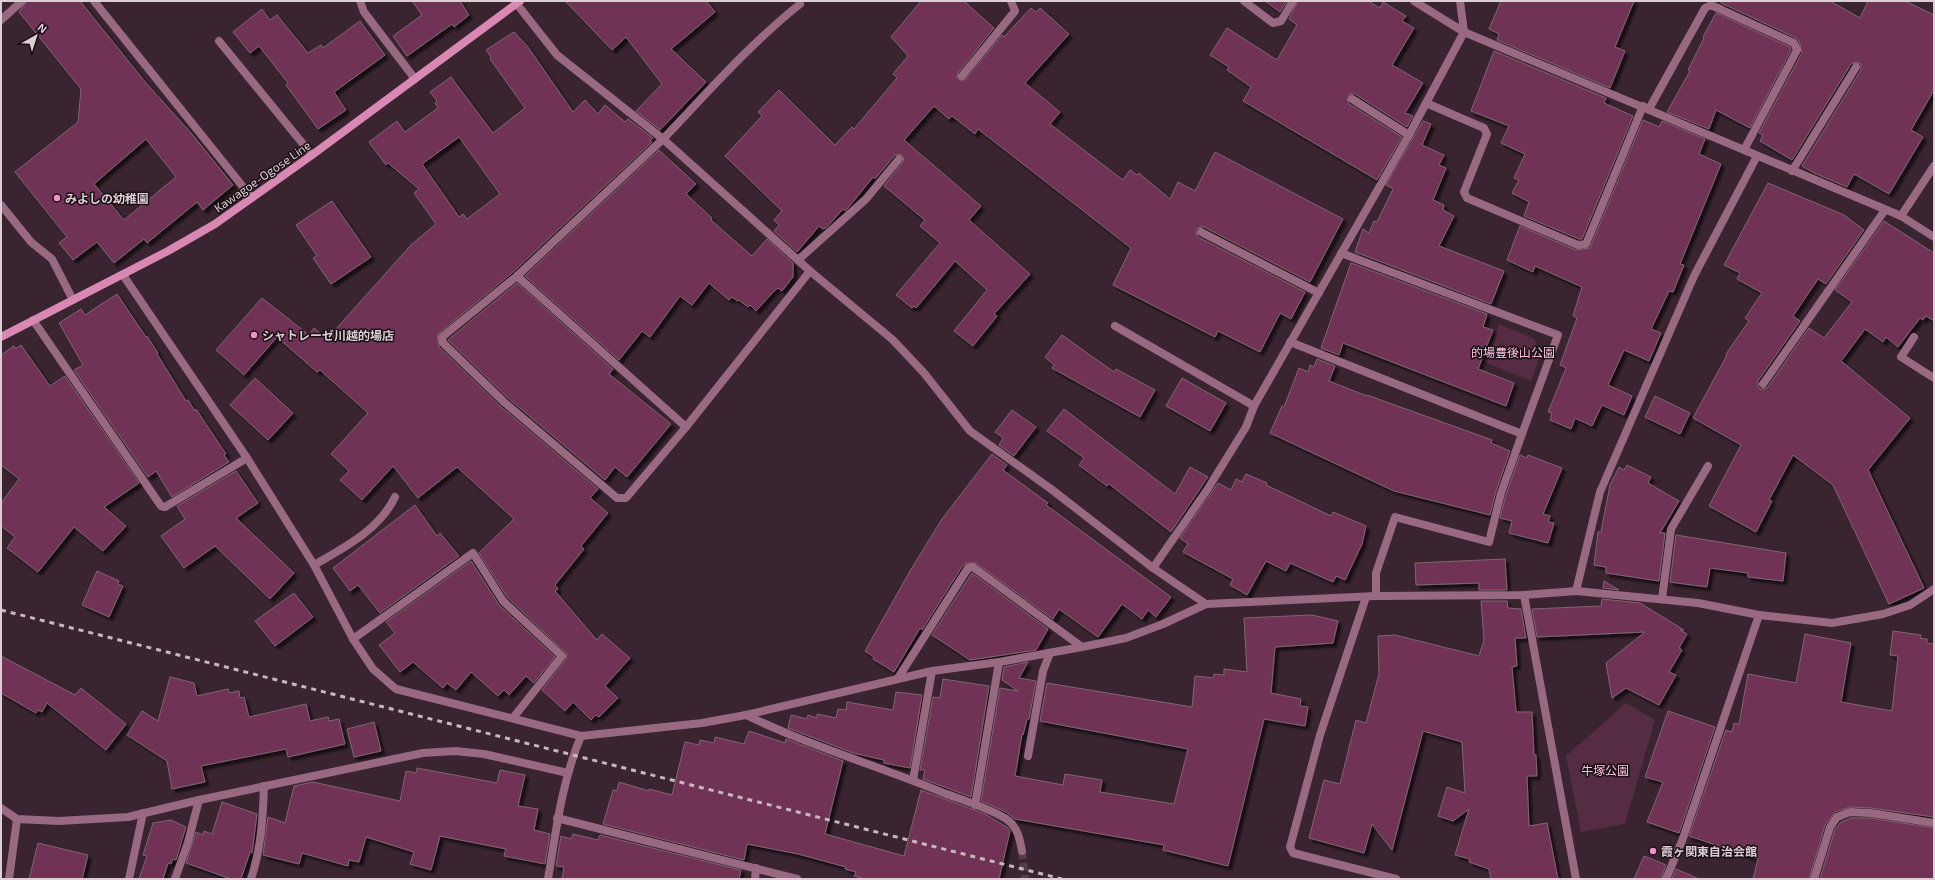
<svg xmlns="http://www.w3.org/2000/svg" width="1935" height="880" viewBox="0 0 1935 880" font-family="'Exo 2','Noto Sans JP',sans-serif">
<defs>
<filter id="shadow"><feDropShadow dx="3.5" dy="3.5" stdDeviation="1" flood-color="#0009"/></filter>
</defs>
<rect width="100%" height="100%" fill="#39242f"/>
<g fill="#552c42">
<path d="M 1499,324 L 1535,339 L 1539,359 L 1531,381 L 1484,362 Z"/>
<path d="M 1626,703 L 1655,720 L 1625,824 L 1581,832 L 1566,756 Z"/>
</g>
<g fill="#703054" stroke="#806673" fill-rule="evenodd" filter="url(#shadow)">
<path d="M 27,1 L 80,1 L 146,83 L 192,134 L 233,185 L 203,210 L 197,202 L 147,243 L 144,239 L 114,263 L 97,242 L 73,260 L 59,243 L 67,237 L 15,172 L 78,122 L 81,89 L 19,12 ZM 146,139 L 176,177 L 124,220 L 94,184 Z"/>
<path d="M 412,1 L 460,1 L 469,15 L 454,27 L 452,24 L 407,56 L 393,36 L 422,15 Z"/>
<path d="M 565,1 L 706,1 L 715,12 L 671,49 L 706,82 L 660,130 L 636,111 L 662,84 L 626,37 L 612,50 Z"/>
<path d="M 921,1 L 964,1 L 994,28 L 958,73 L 957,78 L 962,81 L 966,79 L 1002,35 L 1004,37 L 1031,8 L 1036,12 L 1040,8 L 1069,34 L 1025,83 L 1060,112 L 1050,124 L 1123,180 L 1130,170 L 1137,175 L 1139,173 L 1170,199 L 1178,182 L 1195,191 L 1215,152 L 1343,219 L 1310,282 L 1204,227 L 1200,227 L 1196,229 L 1196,233 L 1198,237 L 1305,292 L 1291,319 L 1280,313 L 1260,352 L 1218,331 L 1215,337 L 1113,285 L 1131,248 L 978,129 L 975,134 L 952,116 L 949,119 L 934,106 L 904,140 L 981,206 L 969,220 L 1030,274 L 994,314 L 997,316 L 973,346 L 954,331 L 987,290 L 955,261 L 916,308 L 914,306 L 912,308 L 896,295 L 940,243 L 920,226 L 925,220 L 884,186 L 903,162 L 904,157 L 902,155 L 895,155 L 875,179 L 873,177 L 848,208 L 845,211 L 843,209 L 826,228 L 823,229 L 819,226 L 797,252 L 774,231 L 779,225 L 774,220 L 782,211 L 725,156 L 762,116 L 758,112 L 779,90 L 835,145 L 852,127 L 854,129 L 897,78 L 893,74 L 908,56 L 891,37 Z"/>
<path d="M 1265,1 L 1287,1 L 1280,12 Z"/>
<path d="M 1298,1 L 1368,1 L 1380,8 L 1383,2 L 1406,16 L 1402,21 L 1414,28 L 1392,65 L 1423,83 L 1405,113 L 1413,116 L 1407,127 L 1355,94 L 1350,94 L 1347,98 L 1349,104 L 1402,137 L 1377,180 L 1243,101 L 1251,87 L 1227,70 L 1229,67 L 1210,55 L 1227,28 L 1277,60 L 1297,25 L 1289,19 Z"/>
<path d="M 1501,1 L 1634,1 L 1615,47 L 1625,51 L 1610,88 L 1497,40 L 1499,34 L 1489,29 Z"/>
<path d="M 1722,1 L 1830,1 L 1860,18 L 1868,1 L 1905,1 L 1934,15 L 1934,90 L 1911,130 L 1923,137 L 1889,194 L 1854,174 L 1847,187 L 1814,173 L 1802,166 L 1861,70 L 1861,64 L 1856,62 L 1851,64 L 1792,160 L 1760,141 L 1763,135 L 1759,133 L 1802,53 L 1799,41 L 1796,38 L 1721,3 Z"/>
<path d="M 262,9 L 270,20 L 277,15 L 308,53 L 321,45 L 323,48 L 360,21 L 385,55 L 334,92 L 346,110 L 318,129 L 286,85 L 288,83 L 259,46 L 250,53 L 233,32 Z"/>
<path d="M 1716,13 L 1790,47 L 1791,50 L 1750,128 L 1716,110 L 1709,129 L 1667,112 L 1690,71 L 1688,70 L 1704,38 L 1703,37 Z"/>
<path d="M 514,32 L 528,47 L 573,112 L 585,100 L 598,114 L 605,105 L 625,122 L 628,119 L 653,138 L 650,141 L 652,142 L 513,272 L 437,335 L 439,347 L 500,406 L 598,489 L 590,498 L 608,513 L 581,546 L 584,549 L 555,585 L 558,589 L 555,591 L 597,640 L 602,634 L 630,658 L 605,686 L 618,698 L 599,717 L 596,715 L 591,720 L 573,702 L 565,711 L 542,690 L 566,659 L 567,654 L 507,597 L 479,553 L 514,519 L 457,467 L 418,498 L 393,466 L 362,500 L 340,480 L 349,471 L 331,454 L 368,413 L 320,370 L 317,372 L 277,337 L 244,375 L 216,350 L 262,298 L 309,335 L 314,328 L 327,339 L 411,245 L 436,224 L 414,193 L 419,189 L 388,163 L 386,165 L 369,142 L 397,121 L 405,132 L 438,108 L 435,103 L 437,101 L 430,92 L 451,77 L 493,133 L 525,108 L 490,59 L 491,57 L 486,50 ZM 459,137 L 500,194 L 467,219 L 463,214 L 459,217 L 422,164 Z"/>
<path d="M 1494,51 L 1606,98 L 1604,103 L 1633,116 L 1582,239 L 1579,239 L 1524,216 L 1529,202 L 1512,193 L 1519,180 L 1514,178 L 1525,154 L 1501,143 L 1509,126 L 1471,111 Z"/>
<path d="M 1643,120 L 1659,127 L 1662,121 L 1705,139 L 1699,154 L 1721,164 L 1680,264 L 1684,265 L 1673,292 L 1669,291 L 1651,329 L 1661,333 L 1649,361 L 1624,350 L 1608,385 L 1632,396 L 1624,415 L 1602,405 L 1592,426 L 1575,418 L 1571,429 L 1550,420 L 1552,413 L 1548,412 L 1566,368 L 1560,365 L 1577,318 L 1573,316 L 1582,287 L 1535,266 L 1533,272 L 1507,260 L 1520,226 L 1576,250 L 1590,248 Z"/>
<path d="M 1423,121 L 1431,124 L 1422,145 L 1444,155 L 1439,165 L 1446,168 L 1433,200 L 1444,205 L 1443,210 L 1454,216 L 1439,246 L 1504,271 L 1491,304 L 1355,252 L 1363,229 L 1369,233 L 1374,221 L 1377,222 L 1393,189 L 1386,185 Z"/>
<path d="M 659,150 L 696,184 L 686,194 L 712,218 L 711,220 L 752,256 L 767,239 L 793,263 L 793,277 L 782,291 L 778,288 L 774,291 L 756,311 L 750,305 L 748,307 L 739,300 L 738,301 L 732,297 L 729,300 L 709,283 L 692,305 L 680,296 L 650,337 L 642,331 L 619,360 L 525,276 Z"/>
<path d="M 1768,183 L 1844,215 L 1864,230 L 1826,284 L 1818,279 L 1793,316 L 1800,321 L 1758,381 L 1758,386 L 1760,389 L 1765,389 L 1768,387 L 1809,328 L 1824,338 L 1852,302 L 1835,290 L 1884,221 L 1934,253 L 1934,321 L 1926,316 L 1923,320 L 1920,318 L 1898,347 L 1886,337 L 1883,342 L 1865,329 L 1841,361 L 1910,418 L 1868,470 L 1924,588 L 1889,604 L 1833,485 L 1793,455 L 1769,500 L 1772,501 L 1756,532 L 1709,506 L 1741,445 L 1693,418 L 1727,355 L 1726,354 L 1749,321 L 1745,318 L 1762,293 L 1737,279 L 1740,273 L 1724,265 Z"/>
<path d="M 332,201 L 371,257 L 331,284 L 313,258 L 317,256 L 296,225 Z"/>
<path d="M 1351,263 L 1487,314 L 1483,327 L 1493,330 L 1478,369 L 1514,383 L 1506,406 L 1343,343 L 1339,355 L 1321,348 Z"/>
<path d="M 517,283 L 613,369 L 609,374 L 671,424 L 627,477 L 615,467 L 605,480 L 508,398 L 448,340 Z"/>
<path d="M 117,294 L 146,337 L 147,336 L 158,353 L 157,354 L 186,401 L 188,400 L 195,411 L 196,409 L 226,454 L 224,455 L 229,462 L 172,497 L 156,471 L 148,477 L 74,370 L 83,365 L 59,323 L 81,309 L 85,315 Z"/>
<path d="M 1062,335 L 1114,372 L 1116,369 L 1155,390 L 1140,417 L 1052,368 L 1054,365 L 1045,357 Z"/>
<path d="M 21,345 L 50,386 L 65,376 L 139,483 L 104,507 L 126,526 L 103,551 L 74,527 L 38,572 L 7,548 L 15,537 L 1,526 L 1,503 L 19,479 L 1,465 L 1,355 L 14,346 L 15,349 Z"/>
<path d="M 1317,359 L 1335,366 L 1329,381 L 1367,396 L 1367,395 L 1492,440 L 1491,443 L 1510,451 L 1496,491 L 1490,515 L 1394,491 L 1270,433 L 1282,406 L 1284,407 L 1299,368 L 1308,372 L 1310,365 L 1314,367 Z"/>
<path d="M 255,378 L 293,413 L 268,440 L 230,405 Z"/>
<path d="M 1182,378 L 1226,403 L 1210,431 L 1166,406 Z"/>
<path d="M 1655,396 L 1690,413 L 1680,434 L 1645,417 Z"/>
<path d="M 1064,409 L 1175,494 L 1190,467 L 1208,477 L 1171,532 L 1109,484 L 1107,486 L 1079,465 L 1084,458 L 1047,431 Z"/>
<path d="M 1012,410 L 1036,427 L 1014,456 L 999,445 L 1003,438 L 995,432 Z"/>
<path d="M 992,454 L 1007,465 L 1003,470 L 1048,503 L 1046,505 L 1171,597 L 1156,617 L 1148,610 L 1142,619 L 1122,604 L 1098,637 L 1059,609 L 1053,619 L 976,563 L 967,563 L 963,565 L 922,630 L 920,628 L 894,672 L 873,659 L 874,657 L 865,651 L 910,571 L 942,519 Z"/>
<path d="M 1520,455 L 1527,458 L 1528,455 L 1562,468 L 1543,514 L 1550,516 L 1548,522 L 1554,523 L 1548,543 L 1509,533 L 1512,521 L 1500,518 L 1506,495 Z"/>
<path d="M 1627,465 L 1651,477 L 1648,483 L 1679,501 L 1660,533 L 1665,533 L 1659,581 L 1606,573 L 1606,567 L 1594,565 L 1598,532 L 1601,532 L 1610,485 L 1619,467 L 1624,470 Z"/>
<path d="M 236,471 L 258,503 L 236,518 L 294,573 L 270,599 L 215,546 L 184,568 L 161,536 L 185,519 L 177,506 Z"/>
<path d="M 1246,474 L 1267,483 L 1266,485 L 1331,516 L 1333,512 L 1366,526 L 1362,544 L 1345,580 L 1336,576 L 1333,582 L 1290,563 L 1286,571 L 1266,561 L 1247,595 L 1230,585 L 1233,579 L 1183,552 L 1188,544 L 1180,538 L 1218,483 L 1231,490 L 1236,479 L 1242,482 Z"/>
<path d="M 415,505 L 437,536 L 440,533 L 459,556 L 380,613 L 358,585 L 350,591 L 333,568 Z"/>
<path d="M 1676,535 L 1786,553 L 1783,581 L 1748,577 L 1748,573 L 1710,568 L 1707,587 L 1670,582 Z"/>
<path d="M 1505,559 L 1507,590 L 1479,590 L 1479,583 L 1416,585 L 1415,563 Z"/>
<path d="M 471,561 L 499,605 L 555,657 L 534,683 L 526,676 L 509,695 L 504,690 L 498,696 L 471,672 L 456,690 L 447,683 L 443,688 L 413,662 L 400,672 L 379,645 L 395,633 L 386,622 Z"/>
<path d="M 97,571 L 119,581 L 118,584 L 123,586 L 109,617 L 82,605 Z"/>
<path d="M 972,573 L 1048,629 L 1036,650 L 970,660 L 932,635 Z"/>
<path d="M 1604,581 L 1619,590 L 1603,588 Z"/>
<path d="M 294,593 L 313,617 L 275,646 L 255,621 Z"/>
<path d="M 1602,599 L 1640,603 L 1684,630 L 1680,630 L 1687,634 L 1679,648 L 1682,650 L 1669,672 L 1676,675 L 1659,705 L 1626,688 L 1612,698 L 1606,663 L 1645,632 L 1537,637 L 1532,609 L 1601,606 Z"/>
<path d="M 1481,601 L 1507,601 L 1508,608 L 1521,609 L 1526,638 L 1515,638 L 1517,666 L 1512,667 L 1516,712 L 1532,712 L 1534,755 L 1536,755 L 1537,776 L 1527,776 L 1529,826 L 1547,823 L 1558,879 L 1491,879 L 1489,869 L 1469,862 L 1470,859 L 1455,855 L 1469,809 L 1453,821 L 1438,816 L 1447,787 L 1465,793 L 1462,742 L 1423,731 L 1392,850 L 1372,824 L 1364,853 L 1309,838 L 1324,780 L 1340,784 L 1356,720 L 1366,723 L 1379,674 L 1378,636 L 1395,635 L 1479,656 L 1484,640 Z"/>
<path d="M 1312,615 L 1338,621 L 1333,643 L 1275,647 L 1271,693 L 1301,699 L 1300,706 L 1308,707 L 1305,726 L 1264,719 L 1228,866 L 1163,850 L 1164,845 L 1015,819 L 1006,812 L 981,801 L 1000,688 L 1018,691 L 1002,680 L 1004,667 L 1028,662 L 1019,678 L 1036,681 L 1029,719 L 1027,719 L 1023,735 L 1022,734 L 1015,776 L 1063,785 L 1065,774 L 1102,780 L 1100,792 L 1174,804 L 1188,749 L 1040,721 L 1047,683 L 1192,707 L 1195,676 L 1213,678 L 1214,674 L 1224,675 L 1224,669 L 1247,672 L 1244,618 Z"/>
<path d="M 1893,631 L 1921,635 L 1920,638 L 1927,639 L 1927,643 L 1934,644 L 1934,817 L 1871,808 L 1850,807 L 1835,812 L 1825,825 L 1809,879 L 1753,879 L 1758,859 L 1689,836 L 1726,730 L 1732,732 L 1734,723 L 1739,724 L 1748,674 L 1796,683 L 1805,634 L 1851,643 L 1841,702 L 1892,711 L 1898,656 L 1890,655 Z"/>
<path d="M 1,656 L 75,695 L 81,688 L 126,724 L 106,750 L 47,703 L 42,712 L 38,710 L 36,713 L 1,693 Z"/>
<path d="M 170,677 L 194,683 L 197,696 L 228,689 L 229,693 L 239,691 L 240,698 L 244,697 L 249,717 L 306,704 L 310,721 L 328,717 L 329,721 L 339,719 L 345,744 L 288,757 L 286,749 L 201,766 L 205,782 L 172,789 L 167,761 L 127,735 L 142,711 L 158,721 Z"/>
<path d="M 943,679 L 989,686 L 971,797 L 923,779 L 925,770 L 920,770 L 933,697 L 940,698 Z"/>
<path d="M 896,692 L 922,695 L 910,768 L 884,763 L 884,760 L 853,753 L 788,728 L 791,715 L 807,719 L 808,715 L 817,718 L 817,714 L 836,718 L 838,709 L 846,710 L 847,702 L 893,710 Z"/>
<path d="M 1668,711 L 1715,727 L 1679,833 L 1647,822 L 1663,782 L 1645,777 Z"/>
<path d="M 374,722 L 381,751 L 354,757 L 347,729 Z"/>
<path d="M 749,731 L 785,743 L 786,739 L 843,761 L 825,834 L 904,856 L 921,790 L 985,814 L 1008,828 L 1010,831 L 999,879 L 866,879 L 854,876 L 856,872 L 845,869 L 846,867 L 798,854 L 747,844 L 744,860 L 603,824 L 613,790 L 617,791 L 619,782 L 649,791 L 649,789 L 672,795 L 685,742 L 699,745 L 700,740 L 714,743 L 715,737 L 744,744 Z"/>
<path d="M 417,768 L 497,783 L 500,770 L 525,775 L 518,806 L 538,809 L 534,830 L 550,834 L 545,864 L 504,856 L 506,849 L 440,836 L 431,870 L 410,864 L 414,852 L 366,837 L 359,862 L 349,860 L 348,866 L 302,853 L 299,864 L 263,855 L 268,817 L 285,823 L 294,786 L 313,782 L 400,801 L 406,771 L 416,773 Z"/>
<path d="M 222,802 L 257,814 L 252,853 L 250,852 L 241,879 L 231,879 L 186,863 L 196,832 L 203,835 L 204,831 L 212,834 Z"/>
<path d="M 1851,818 L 1870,818 L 1934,828 L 1934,879 L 1820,879 L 1835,829 L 1841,822 Z"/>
<path d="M 171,820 L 186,827 L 176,860 L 173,859 L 171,864 L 168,863 L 163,879 L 139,879 L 147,856 L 143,855 L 153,823 Z"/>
<path d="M 573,834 L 598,840 L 600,835 L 741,870 L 739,879 L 562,879 L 564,867 L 556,866 L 561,836 L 571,839 Z"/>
<path d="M 38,843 L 88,855 L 82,879 L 29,879 Z"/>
<path d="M 1644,856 L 1666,865 L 1661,879 L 1634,879 Z"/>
<path d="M 1676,869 L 1699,879 L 1672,879 Z"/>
</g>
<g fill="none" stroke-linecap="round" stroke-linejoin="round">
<path stroke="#513e48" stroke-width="8" stroke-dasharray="8 4" stroke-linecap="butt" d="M 1022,851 L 1025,879"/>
<g stroke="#996881" stroke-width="8">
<path d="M 94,1 L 252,198"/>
<path d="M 360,1 L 364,12 L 415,79"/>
<path d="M 1460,1 L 1464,32"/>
<path d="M 1,20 L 22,1"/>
<path d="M 219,41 L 312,155"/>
<path d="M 962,76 L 1015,11 L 1011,1"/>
<path d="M 1352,99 L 1409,135"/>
<path d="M 1649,109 L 1705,8 L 1711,5 L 1794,43 L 1797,50 L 1744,150"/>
<path d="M 663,139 C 707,93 750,44 800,4"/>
<path d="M 1792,171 L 1856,67"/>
<path d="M 1,205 L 31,242 L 52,259 L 73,300"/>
<path d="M 1901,216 L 1934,166"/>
<path d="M 1201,232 L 1319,293"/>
<path d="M 798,260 L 866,199 L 899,159"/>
<path d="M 1115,326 L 1254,406"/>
<path d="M 1914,337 L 1901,357 L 1934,378"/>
<path d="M 1763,384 L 1885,210"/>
<path d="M 314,565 C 345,547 379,530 395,497"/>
<path d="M 1376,596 L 1376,573 L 1395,517 L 1489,542 L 1501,493 L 1522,434"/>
<path d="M 1662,599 L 1671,529 L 1708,466"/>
<path d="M 353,639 L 473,553 L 503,601 L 562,656 L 513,718"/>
<path d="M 898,678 L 968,568 L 973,567 L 1082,647"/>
<path d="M 1028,756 L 1043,671 L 1050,653"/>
<path d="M 913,780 L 932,671"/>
<path d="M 975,805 L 999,662"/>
<path d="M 9,879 L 17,819"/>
<path d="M 129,879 L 143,813"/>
<path d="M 175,879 L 188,842 L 199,800"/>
<path d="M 1666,879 L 1682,841 L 1759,615"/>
</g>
<g stroke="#996881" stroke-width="8">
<path d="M 1244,1 L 1273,23 L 1281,21 L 1293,1"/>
<path d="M 516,3 L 557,55 L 663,139 L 810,271 L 893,340 L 924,373 L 970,431 L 1051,489 L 1153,568 L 1206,604"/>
<path d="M 1464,32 L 1901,216 L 1934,237"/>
<path d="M 1426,103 L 1484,128 L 1487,134 L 1464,192 L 1467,198 L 1578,245 L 1586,244 L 1643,106"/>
<path d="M 663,139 L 517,276 L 442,337 L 443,343 L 504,402 L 617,498 L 626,498 L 686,427 L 810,271"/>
<path d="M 123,275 L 247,458 L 314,565 L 353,639 L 373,669 L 396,689 L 581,736"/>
<path d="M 517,276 L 686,427"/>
<path d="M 33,320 L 161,506 L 165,507 L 247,458"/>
<path d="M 1290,342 L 1522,434 L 1558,335 L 1341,253"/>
<path d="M 1153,568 L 1207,490 L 1246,427 L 1254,406 L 1409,135 L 1464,32 L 1414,1"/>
<path d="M 1576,591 L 1600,492 L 1694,276 L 1757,156"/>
<path d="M 1524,595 L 1576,879"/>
<path d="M 1366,597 L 1320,735 L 1290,847 L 1293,853 L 1396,879"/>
<path d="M 746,715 C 810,746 878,766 944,793 C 962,800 995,810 1009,821 C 1018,829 1020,840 1022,851"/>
<path d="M 1,808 L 17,819 L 59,821 L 128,817 L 199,800 L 423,753 L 455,751 L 484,754 L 568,773"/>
<path d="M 557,818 L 797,879"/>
<path d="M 251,879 C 261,849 263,817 264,786"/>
<path d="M 548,879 C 556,831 562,781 581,736 L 702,723 L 746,715 L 932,671 L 999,662 L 1082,647 L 1126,638 L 1163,624 L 1206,604 L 1376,596 L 1524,595 L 1576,591 L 1698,603 L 1759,615 L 1832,623 L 1883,614 L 1910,605 L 1934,589"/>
<path d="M 755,879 L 756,868"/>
<path d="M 1814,879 L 1830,827 L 1837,817 L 1850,812 L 1871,813 L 1934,823"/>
</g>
<path stroke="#d888b2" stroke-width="8" d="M 1,337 L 168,251 L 215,224 L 312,155 L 520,1"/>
<path stroke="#c7b8bf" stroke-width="3" stroke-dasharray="5 5" stroke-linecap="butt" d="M 1,610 L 1062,879"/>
</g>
<g fill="#f98fc9" stroke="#1a1015" stroke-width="1.5">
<circle cx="57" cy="198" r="4"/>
<circle cx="254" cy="335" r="4"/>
<circle cx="1653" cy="851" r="4"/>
</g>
<g text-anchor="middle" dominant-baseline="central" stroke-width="3" stroke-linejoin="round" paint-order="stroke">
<g font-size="12" fill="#dcced4" stroke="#1a1015">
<text transform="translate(262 176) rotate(-35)">Kawagoe-Ogose Line</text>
</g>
<g font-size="12" font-weight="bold" fill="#dcced4" stroke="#1a1015" text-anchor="start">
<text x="65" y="198">みよしの幼稚園</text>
<text x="262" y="335">シャトレーゼ川越的場店</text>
<text x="1661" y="851">霞ヶ関東自治会館</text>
</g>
<g font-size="12" fill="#ffc3e1" stroke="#1a1015">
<text x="1513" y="352">的場豊後山公園</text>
<text x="1605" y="770">牛塚公園</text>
</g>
</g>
<rect width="1935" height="880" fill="none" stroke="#dcced4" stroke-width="4"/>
<g transform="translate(36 36) rotate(39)" stroke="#1a1015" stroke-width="3" paint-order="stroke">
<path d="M0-3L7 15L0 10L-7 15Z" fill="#dcced4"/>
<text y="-6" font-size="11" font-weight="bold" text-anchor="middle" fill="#dcced4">N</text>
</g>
</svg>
